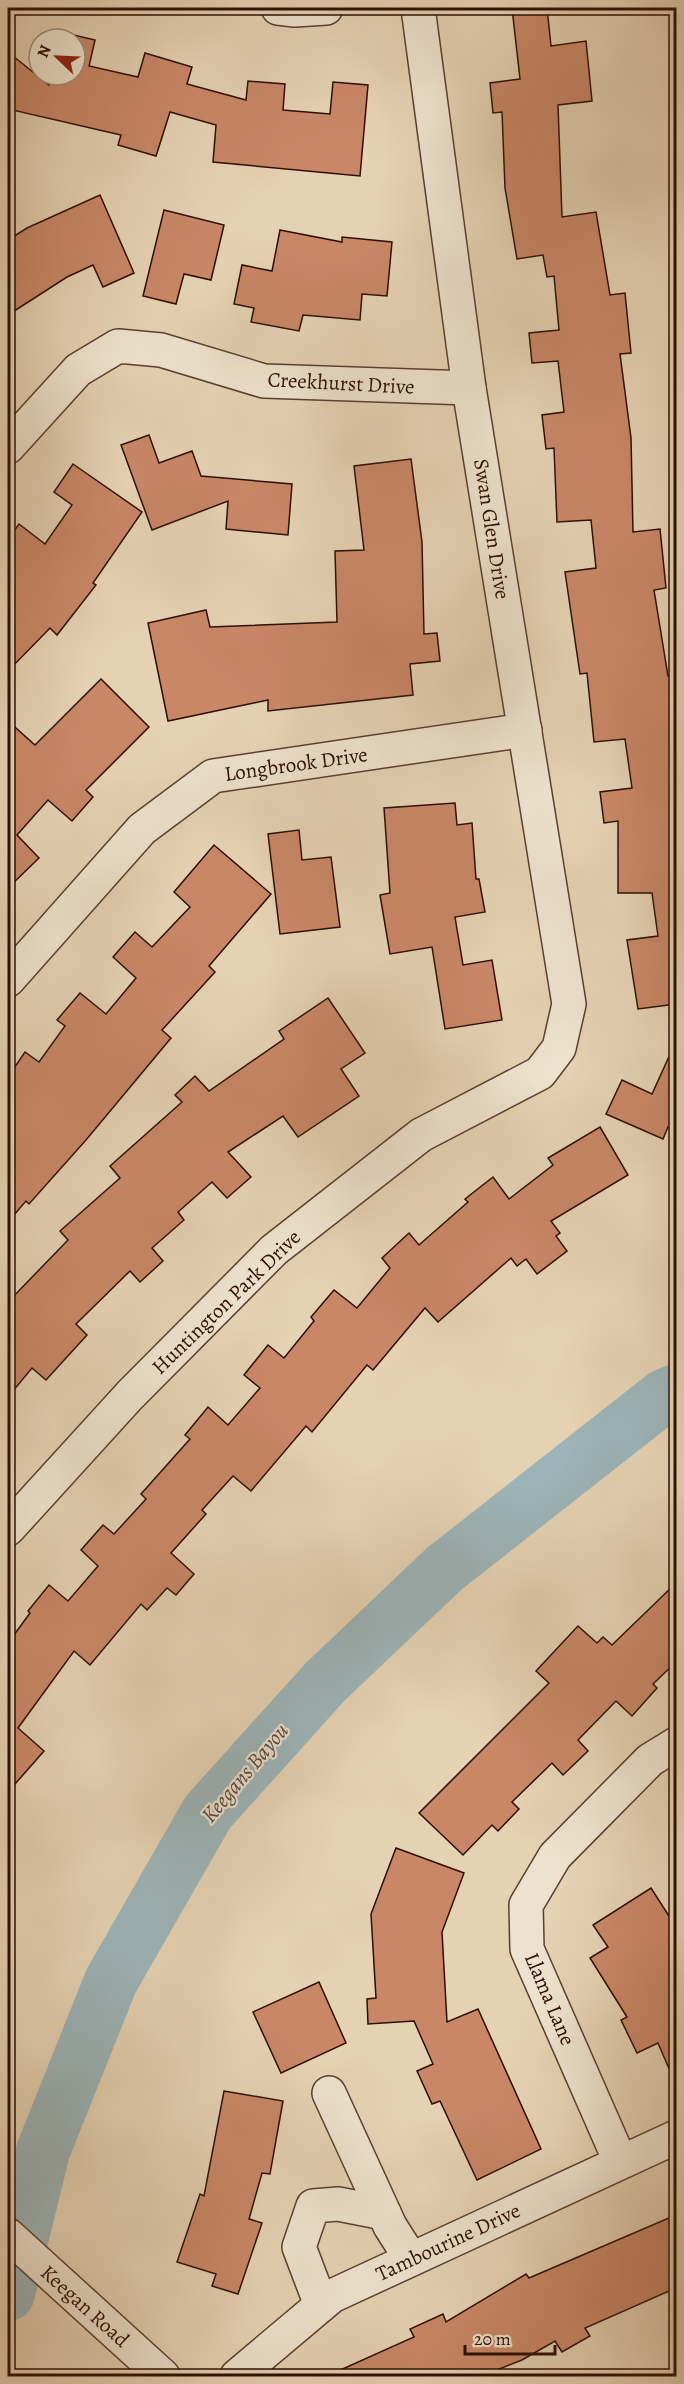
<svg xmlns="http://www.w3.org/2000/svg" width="684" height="2384" viewBox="0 0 684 2384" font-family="Alegreya,serif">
<rect width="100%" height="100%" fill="#e5d2b3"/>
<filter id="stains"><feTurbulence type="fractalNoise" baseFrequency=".00333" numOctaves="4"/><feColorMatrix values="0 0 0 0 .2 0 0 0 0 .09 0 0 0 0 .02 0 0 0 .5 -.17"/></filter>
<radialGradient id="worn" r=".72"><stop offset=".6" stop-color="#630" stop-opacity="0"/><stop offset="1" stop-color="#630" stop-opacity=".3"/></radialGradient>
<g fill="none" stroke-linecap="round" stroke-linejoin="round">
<path stroke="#9cb4b8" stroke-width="54" d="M 8,2294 L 43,2151 L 111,1981 L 208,1812 L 325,1682 L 444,1569 L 664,1396 L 676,1391"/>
</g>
<g fill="#c98768" stroke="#2c0e03" stroke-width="1.5">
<path d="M 512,8 L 547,8 L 551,46 L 586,41 L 592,101 L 558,105 L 562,217 L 596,212 L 610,295 L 625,293 L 631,353 L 620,354 L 631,438 L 633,532 L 660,529 L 666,588 L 654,590 L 668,676 L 670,676 L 676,737 L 676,1004 L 638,1009 L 627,940 L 658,936 L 652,893 L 618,893 L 618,821 L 604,823 L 600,792 L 632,788 L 625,739 L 594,742 L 587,673 L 580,674 L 565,572 L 596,568 L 591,520 L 557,522 L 554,448 L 546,449 L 542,415 L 564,412 L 558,361 L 532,363 L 529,333 L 559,330 L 554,276 L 547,277 L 543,255 L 517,259 L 505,188 L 502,112 L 493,113 L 490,83 L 520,79 Z"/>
<path d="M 61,32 L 95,40 L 89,66 L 138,77 L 145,53 L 192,67 L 187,84 L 246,100 L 248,81 L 285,84 L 283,110 L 330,114 L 333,82 L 368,85 L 360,176 L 213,162 L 216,125 L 170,112 L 156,156 L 118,145 L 121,135 L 8,109 L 8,52 L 49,85 L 52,75 L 75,75 L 75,39 L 60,39 Z"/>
<path d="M 100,195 L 134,273 L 103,287 L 93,265 L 67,277 L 8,315 L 8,240 L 27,228 Z"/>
<path d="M 164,210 L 224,225 L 211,280 L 184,274 L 176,304 L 143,296 Z"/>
<path d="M 280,230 L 342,242 L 342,237 L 392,242 L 387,296 L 362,294 L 360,320 L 303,315 L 299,331 L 251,322 L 254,308 L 234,304 L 242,265 L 272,271 Z"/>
<path d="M 149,435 L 159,463 L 192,451 L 201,476 L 292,484 L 288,535 L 226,529 L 228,501 L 152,530 L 121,445 Z"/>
<path d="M 411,459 L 422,542 L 424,634 L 437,633 L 440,661 L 410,664 L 413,695 L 268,711 L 268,700 L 168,721 L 148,623 L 206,610 L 210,627 L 337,622 L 335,551 L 364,550 L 354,466 Z"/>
<path d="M 73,464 L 142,512 L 93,583 L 96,585 L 57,635 L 50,628 L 8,671 L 8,539 L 19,524 L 45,544 L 72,505 L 54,492 Z"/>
<path d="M 101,679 L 149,727 L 86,790 L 93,797 L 72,821 L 48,800 L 17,835 L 39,858 L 8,888 L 8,721 L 35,745 Z"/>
<path d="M 455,803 L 457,825 L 472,823 L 476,879 L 479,879 L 485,912 L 455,917 L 463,965 L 492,960 L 502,1020 L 445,1029 L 432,947 L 390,954 L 380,895 L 390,893 L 384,808 Z"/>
<path d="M 299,830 L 302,860 L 331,857 L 340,927 L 280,934 L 268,834 Z"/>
<path d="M 214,845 L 271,894 L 209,966 L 215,972 L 162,1030 L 171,1038 L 86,1140 L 29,1204 L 26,1201 L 8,1222 L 8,1077 L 25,1052 L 39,1062 L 65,1026 L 57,1020 L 80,993 L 106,1014 L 136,978 L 113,957 L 135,932 L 152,947 L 190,907 L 174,892 Z"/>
<path d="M 328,998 L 365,1053 L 341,1069 L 359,1096 L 298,1137 L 283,1116 L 228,1152 L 251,1177 L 227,1198 L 212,1182 L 178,1212 L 184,1220 L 152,1248 L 163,1261 L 140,1282 L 130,1271 L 76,1324 L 87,1335 L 46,1380 L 32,1368 L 8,1397 L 8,1302 L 68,1240 L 60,1231 L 120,1178 L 110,1166 L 182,1102 L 175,1095 L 195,1076 L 209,1091 L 284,1039 L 279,1031 Z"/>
<path d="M 676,1041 L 676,1130 L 668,1127 L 663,1139 L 606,1114 L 622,1080 L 652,1094 Z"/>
<path d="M 600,1127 L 628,1175 L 551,1221 L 560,1233 L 556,1236 L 567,1251 L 537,1274 L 526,1259 L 517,1266 L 511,1258 L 438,1322 L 425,1308 L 373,1370 L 367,1365 L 312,1432 L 306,1426 L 251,1491 L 233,1476 L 202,1510 L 206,1514 L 171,1553 L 194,1574 L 176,1595 L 167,1588 L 147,1610 L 141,1604 L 90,1665 L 74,1651 L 18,1728 L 44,1751 L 8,1792 L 8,1643 L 30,1613 L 28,1611 L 49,1585 L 68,1601 L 98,1566 L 81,1550 L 103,1525 L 114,1534 L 146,1499 L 141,1494 L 190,1439 L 185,1435 L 208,1407 L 228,1425 L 260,1388 L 244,1375 L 268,1345 L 284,1358 L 314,1321 L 311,1317 L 334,1290 L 357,1308 L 390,1268 L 382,1258 L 409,1233 L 419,1245 L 468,1202 L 465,1199 L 493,1177 L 509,1199 L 553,1165 L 548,1158 Z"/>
<path d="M 676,1583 L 676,1662 L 653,1684 L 657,1688 L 632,1716 L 616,1701 L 578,1740 L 588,1751 L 563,1775 L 552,1763 L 512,1802 L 519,1809 L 498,1831 L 492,1825 L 463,1855 L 419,1813 L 549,1683 L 536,1671 L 578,1626 L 597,1643 L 603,1637 L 612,1645 Z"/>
<path d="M 396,1848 L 464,1873 L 442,1932 L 447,2022 L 478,2009 L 541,2149 L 477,2180 L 440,2101 L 432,2104 L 417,2071 L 433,2064 L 414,2021 L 368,2024 L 367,1999 L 376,1998 L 371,1914 Z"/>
<path d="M 651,1888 L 676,1927 L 676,2085 L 658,2043 L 637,2053 L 621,2020 L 627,2017 L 590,1958 L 608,1947 L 593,1925 Z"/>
<path d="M 319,1982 L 346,2043 L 281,2073 L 253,2012 Z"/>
<path d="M 224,2091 L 283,2101 L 270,2174 L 262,2173 L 249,2219 L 262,2223 L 238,2294 L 212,2286 L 216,2274 L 177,2262 L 200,2194 L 204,2196 Z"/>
<path d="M 676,2215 L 676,2288 L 585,2328 L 590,2336 L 562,2352 L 555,2341 L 522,2360 L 481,2376 L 327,2376 L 414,2337 L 410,2329 L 443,2314 L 446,2322 L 526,2274 L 529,2278 Z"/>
</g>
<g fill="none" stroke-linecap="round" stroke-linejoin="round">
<defs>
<g id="minor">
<path d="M 278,8 L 295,10 L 326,8"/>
<path d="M 8,447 L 78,370 L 118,346 L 161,350 L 264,381 L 469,388"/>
<path d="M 8,980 L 142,829 L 213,776 L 525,730"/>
<path d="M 8,1529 L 130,1395 L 274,1250 L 421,1135 L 540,1073 L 559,1048 L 569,1004 L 469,388 L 418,8"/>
<path d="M 329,2093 L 390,2226 L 411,2259"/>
<path d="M 620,2161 L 527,1949 L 526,1905 L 555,1856 L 650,1760 L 676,1744"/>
<path d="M 8,2235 L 163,2376"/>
<path d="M 321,2305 L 299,2247 L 313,2206 L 338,2204 L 384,2213"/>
<path d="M 237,2376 L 332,2296 L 676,2137"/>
</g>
</defs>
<use href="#minor" stroke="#5a3f2f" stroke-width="36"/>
<use href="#minor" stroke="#eee2ce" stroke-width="33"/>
</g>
<g text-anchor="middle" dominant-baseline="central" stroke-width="4.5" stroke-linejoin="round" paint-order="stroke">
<g font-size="21" fill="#2c0e03" stroke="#eee2ce">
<text transform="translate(341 383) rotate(3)">Creekhurst Drive</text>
<text transform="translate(492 529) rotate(81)">Swan Glen Drive</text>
<text transform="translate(296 764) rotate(-8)">Longbrook Drive</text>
<text transform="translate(226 1302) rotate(-44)">Huntington Park Drive</text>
<text transform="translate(550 1999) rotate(67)">Llama Lane</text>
<text transform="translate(448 2242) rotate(-25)">Tambourine Drive</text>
<text transform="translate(85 2306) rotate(42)">Keegan Road</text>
</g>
<g font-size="22" font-style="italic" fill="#534842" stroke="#eee2ce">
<text transform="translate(245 1773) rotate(-50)">Keegans Bayou</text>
</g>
</g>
<rect width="684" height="2384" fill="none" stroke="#e5d2b3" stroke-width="30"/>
<rect x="9" y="9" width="666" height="2366" fill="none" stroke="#2c0e03" stroke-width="3"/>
<rect x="15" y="15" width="654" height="2354" fill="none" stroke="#2c0e03" stroke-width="1.5"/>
<g transform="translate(57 57) rotate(293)"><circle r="28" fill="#eee2ce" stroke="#a08d7d" stroke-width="1.5"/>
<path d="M0-4.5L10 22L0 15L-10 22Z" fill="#8f2418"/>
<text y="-9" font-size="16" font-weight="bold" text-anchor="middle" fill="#2c0e03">N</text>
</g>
<path d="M465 2345v9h90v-9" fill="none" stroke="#2c0e03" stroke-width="3"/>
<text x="474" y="2345" font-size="18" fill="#2c0e03" stroke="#eee2ce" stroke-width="4.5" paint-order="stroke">20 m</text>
<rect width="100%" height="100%" filter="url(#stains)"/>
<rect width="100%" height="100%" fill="url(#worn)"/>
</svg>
